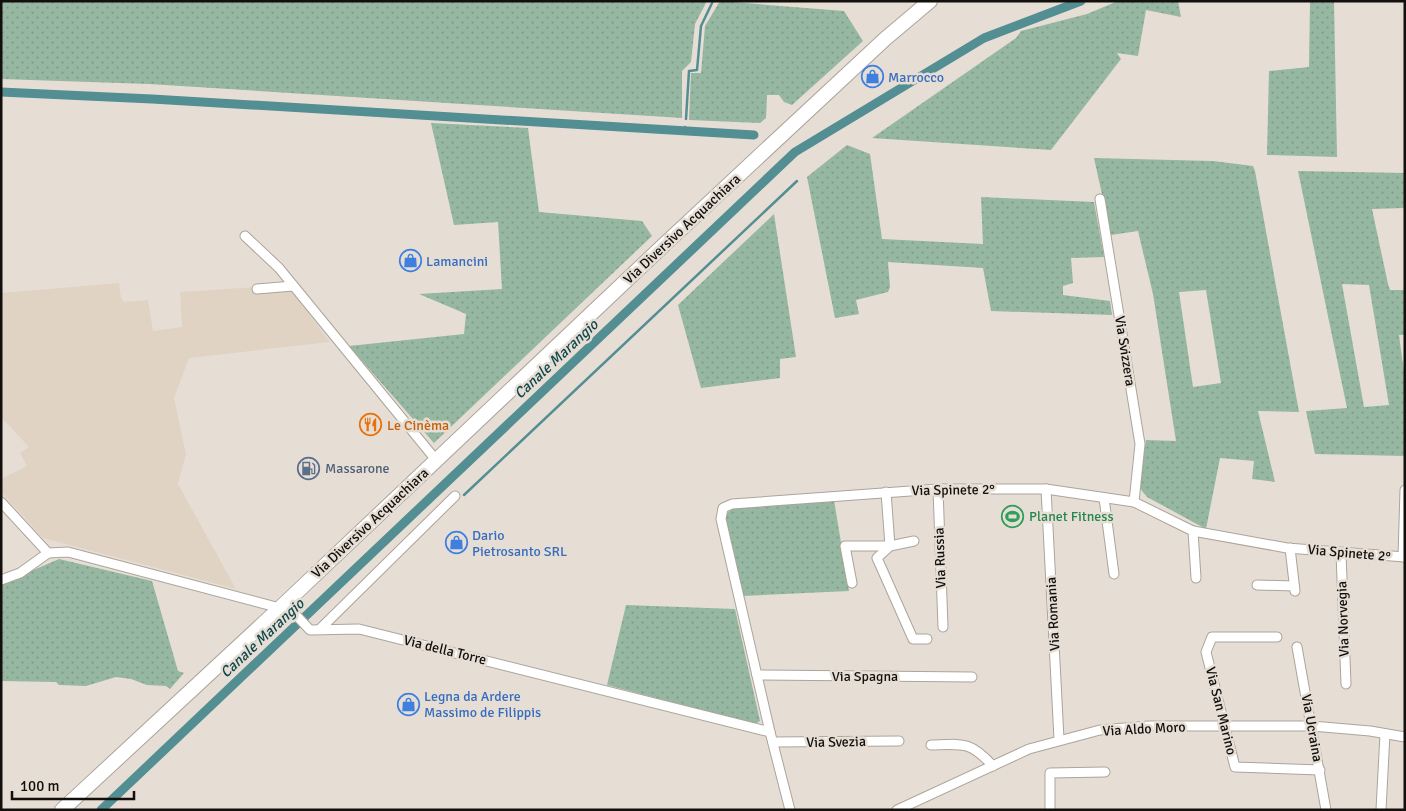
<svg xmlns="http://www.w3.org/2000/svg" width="1406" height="811" viewBox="0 0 1406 811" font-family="Signika,sans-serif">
<defs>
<pattern id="grass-dots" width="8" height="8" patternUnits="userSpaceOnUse" patternTransform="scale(1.25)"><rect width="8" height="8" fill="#96b7a1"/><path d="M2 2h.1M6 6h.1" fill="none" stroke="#809c89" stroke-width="1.8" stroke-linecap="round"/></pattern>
</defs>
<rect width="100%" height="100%" fill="#e6ded5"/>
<path fill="#e0d3c4" d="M 119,283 L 121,298 L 124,302 L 148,300 L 153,331 L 182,327 L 180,292 L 257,287 L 290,289 L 330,342 L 189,358 L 174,398 L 186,454 L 178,484 L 236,589 L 43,538 L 1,492 L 1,479 L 27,466 L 20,453 L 29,447 L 1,417 L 1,293 Z"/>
<g fill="url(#grass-dots)" fill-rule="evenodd">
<path d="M 1,1 L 707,1 L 695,24 L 691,62 L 682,71 L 682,118 L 149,84 L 1,79 Z"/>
<path d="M 720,1 L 844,11 L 863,41 L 792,105 L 784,102 L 779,95 L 767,95 L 766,118 L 760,123 L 689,120 L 691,73 L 701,73 L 705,26 Z"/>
<path d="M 1118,1 L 1178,1 L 1181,17 L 1146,10 L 1138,56 L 1117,53 L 1121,59 L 1051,150 L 872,138 L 1016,38 L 1021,31 L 1087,14 Z"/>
<path d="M 1310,1 L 1334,1 L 1337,157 L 1267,155 L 1269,71 L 1309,67 Z"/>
<path d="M 431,123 L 528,128 L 539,212 L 642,221 L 652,236 L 434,443 L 349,346 L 464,334 L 466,314 L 419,294 L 502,289 L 498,222 L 454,225 Z"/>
<path d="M 847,145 L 870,154 L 882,239 L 983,244 L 981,197 L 1094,202 L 1104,257 L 1071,258 L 1073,283 L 1063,286 L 1063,295 L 1110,301 L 1112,315 L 991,311 L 983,268 L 888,262 L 890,287 L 888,292 L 856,300 L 859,314 L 835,318 L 807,177 Z"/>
<path d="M 1094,158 L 1213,161 L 1253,166 L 1255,171 L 1299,412 L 1258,411 L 1275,482 L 1252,479 L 1254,461 L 1220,458 L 1206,529 L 1147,497 L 1139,487 L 1146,440 L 1176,441 L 1153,294 L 1138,231 L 1111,235 ZM 1206,290 L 1221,383 L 1193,387 L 1179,292 Z"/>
<path d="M 1298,171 L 1405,173 L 1405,208 L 1372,209 L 1388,284 L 1390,290 L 1405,290 L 1405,335 L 1399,335 L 1405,380 L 1405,456 L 1315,454 L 1306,411 L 1347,408 ZM 1342,284 L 1369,285 L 1389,405 L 1364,407 Z"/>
<path d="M 774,214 L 796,357 L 780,359 L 780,378 L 701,388 L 678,305 Z"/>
<path d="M 834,500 L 849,591 L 743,596 L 723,518 L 732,508 Z"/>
<path d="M 59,559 L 152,581 L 178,671 L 184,673 L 170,689 L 166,686 L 147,685 L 131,679 L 116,677 L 86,686 L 59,685 L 56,682 L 1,681 L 1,584 Z"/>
<path d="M 626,605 L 735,609 L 760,721 L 755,724 L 607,685 Z"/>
</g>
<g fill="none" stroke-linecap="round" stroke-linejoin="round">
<g stroke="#538e93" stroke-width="2.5">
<path d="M 686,119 L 689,71 L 697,70 L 701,26 L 713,1"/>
<path d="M 685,130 L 685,127"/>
<path d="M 464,495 L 797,181"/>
</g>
<g stroke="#538e93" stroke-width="9">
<path d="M 1,92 L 152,99 L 754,135"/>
<path d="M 101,810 L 795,152 L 984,38 L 1081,1"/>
</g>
<defs>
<g id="street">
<path d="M 1100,199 L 1140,444 L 1134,502"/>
<path d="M 245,236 L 279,268 L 436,460"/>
<path d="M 257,289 L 293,286"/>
<path d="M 938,489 L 943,627"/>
<path d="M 1046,489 L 1059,739"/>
<path d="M 1104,498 L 1114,574"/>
<path d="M 1,502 L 48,553 L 68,552 L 280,608 L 295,614 L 310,630 L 359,629 L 770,732"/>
<path d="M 1193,531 L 1196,578"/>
<path d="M 914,541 L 890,546 L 877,558 L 913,639 L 927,639"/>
<path d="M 1290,548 L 1295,591"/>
<path d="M 1341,553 L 1346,684"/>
<path d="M 1403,557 L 1405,490"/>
<path d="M 1,580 L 20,573 L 48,553"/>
<path d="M 852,583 L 845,546 L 890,546 L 886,492"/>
<path d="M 1257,585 L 1294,586"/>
<path d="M 320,629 L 455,496"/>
<path d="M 1277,637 L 1212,637 L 1206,652 L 1235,767 L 1320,770"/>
<path d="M 1297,647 L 1326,810"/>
<path d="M 757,675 L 972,677"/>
<path d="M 773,742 L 899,741"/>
<path d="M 931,745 C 964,744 970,741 993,766"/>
<path d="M 790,810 L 770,732 L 721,519 L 723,508 L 732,504 L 938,489 L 1046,489 L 1134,502 L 1193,531 L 1287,548 L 1405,557"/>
<path d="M 897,810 L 1029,749 L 1100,730 L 1149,726 L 1312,726 L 1370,731 L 1405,737"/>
<path d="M 1050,810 L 1050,773 L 1105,772"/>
<path d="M 1381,810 L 1385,734"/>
</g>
<path id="secondary" d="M 62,810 L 280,608 L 667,242 L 885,39 L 930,1"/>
</defs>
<use href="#street" stroke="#aba49b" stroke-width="11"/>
<use href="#secondary" stroke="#aba49b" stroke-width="16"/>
<use href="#street" stroke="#fff" stroke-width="9"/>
<use href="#secondary" stroke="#fff" stroke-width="14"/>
</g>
<defs>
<symbol id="shop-ring" viewBox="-11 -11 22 22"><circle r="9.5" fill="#e6ded5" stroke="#3f7fe0" stroke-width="1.5"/><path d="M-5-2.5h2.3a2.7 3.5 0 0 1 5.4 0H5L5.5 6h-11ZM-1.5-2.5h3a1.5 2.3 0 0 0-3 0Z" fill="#3f7fe0"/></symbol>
<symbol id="restaurant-ring" viewBox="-11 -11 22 22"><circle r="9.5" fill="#e6ded5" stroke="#e8710a" stroke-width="1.5"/><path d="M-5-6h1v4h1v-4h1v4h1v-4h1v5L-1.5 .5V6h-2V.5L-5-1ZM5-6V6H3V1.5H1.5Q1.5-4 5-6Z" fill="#e8710a"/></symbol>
<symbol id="fuel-ring" viewBox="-11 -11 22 22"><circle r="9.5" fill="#e6ded5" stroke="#5c6f8a" stroke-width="1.5"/><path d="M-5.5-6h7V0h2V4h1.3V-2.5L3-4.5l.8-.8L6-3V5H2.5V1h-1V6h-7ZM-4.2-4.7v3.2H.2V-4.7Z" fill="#5c6f8a"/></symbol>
<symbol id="stadium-ring" viewBox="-11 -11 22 22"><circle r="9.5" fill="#e6ded5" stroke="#2e9e5b" stroke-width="1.5"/><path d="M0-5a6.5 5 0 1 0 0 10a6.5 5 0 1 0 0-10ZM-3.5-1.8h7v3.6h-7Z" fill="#2e9e5b"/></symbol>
</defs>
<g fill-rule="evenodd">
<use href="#shop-ring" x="860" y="64" width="25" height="25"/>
<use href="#shop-ring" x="398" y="248" width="25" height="25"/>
<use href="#restaurant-ring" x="358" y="412" width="25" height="25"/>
<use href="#fuel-ring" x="296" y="456" width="25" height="25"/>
<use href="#stadium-ring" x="1000" y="504" width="25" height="25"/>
<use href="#shop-ring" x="444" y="530" width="25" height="25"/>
<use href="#shop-ring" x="396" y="692" width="25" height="25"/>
</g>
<g text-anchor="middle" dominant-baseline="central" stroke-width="5" stroke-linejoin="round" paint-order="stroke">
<g font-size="14" fill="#366cbe" stroke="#e6ded5" text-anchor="start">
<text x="888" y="77">Marrocco</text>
<text x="426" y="261">Lamancini</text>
<text x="472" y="535">Dario<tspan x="472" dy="16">Pietrosanto SRL</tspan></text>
<text x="424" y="696">Legna da Ardere<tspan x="424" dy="16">Massimo de Filippis</tspan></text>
</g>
<g font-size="14" fill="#120f0c" stroke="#e6ded5">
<text transform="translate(682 229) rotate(-43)">Via Diversivo Acquachiara</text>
<text transform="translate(1125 351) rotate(81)">Via Svizzera</text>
<text transform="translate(953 490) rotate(-1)">Via Spinete 2°</text>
<text transform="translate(370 523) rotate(-43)">Via Diversivo Acquachiara</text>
<text transform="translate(1349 553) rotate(5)">Via Spinete 2°</text>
<text transform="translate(940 558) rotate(-92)">Via Russia</text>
<text transform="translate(1053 614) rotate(-93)">Via Romania</text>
<text transform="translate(1343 619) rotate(-92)">Via Norvegia</text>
<text transform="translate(445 650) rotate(14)">Via della Torre</text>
<text x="865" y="676">Via Spagna</text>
<text transform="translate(1221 711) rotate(76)">Via San Marino</text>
<text transform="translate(1312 728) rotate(80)">Via Ucraina</text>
<text transform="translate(1144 729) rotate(-3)">Via Aldo Moro</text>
<text transform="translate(836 742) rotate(-1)">Via Svezia</text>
</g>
<g font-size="14" fill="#c56008" stroke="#e6ded5" text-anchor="start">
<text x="387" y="425">Le Cinèma</text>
</g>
<g font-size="14" fill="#4e5e75" stroke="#e6ded5" text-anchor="start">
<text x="325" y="468">Massarone</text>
</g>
<g font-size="14" fill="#27864d" stroke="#e6ded5" text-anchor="start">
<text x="1029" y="516">Planet Fitness</text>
</g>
<g font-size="15" font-style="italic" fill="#10474c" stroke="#e6ded5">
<text transform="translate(556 359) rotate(-43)">Canale Marangio</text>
<text transform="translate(262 638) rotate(-43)">Canale Marangio</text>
</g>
</g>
<rect width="1406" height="811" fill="none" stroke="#120f0c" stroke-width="5"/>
<path d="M12 791v8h122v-8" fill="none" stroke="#120f0c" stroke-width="2.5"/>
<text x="20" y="791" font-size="15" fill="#120f0c" stroke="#e6ded5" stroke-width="4" paint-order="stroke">100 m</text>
</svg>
